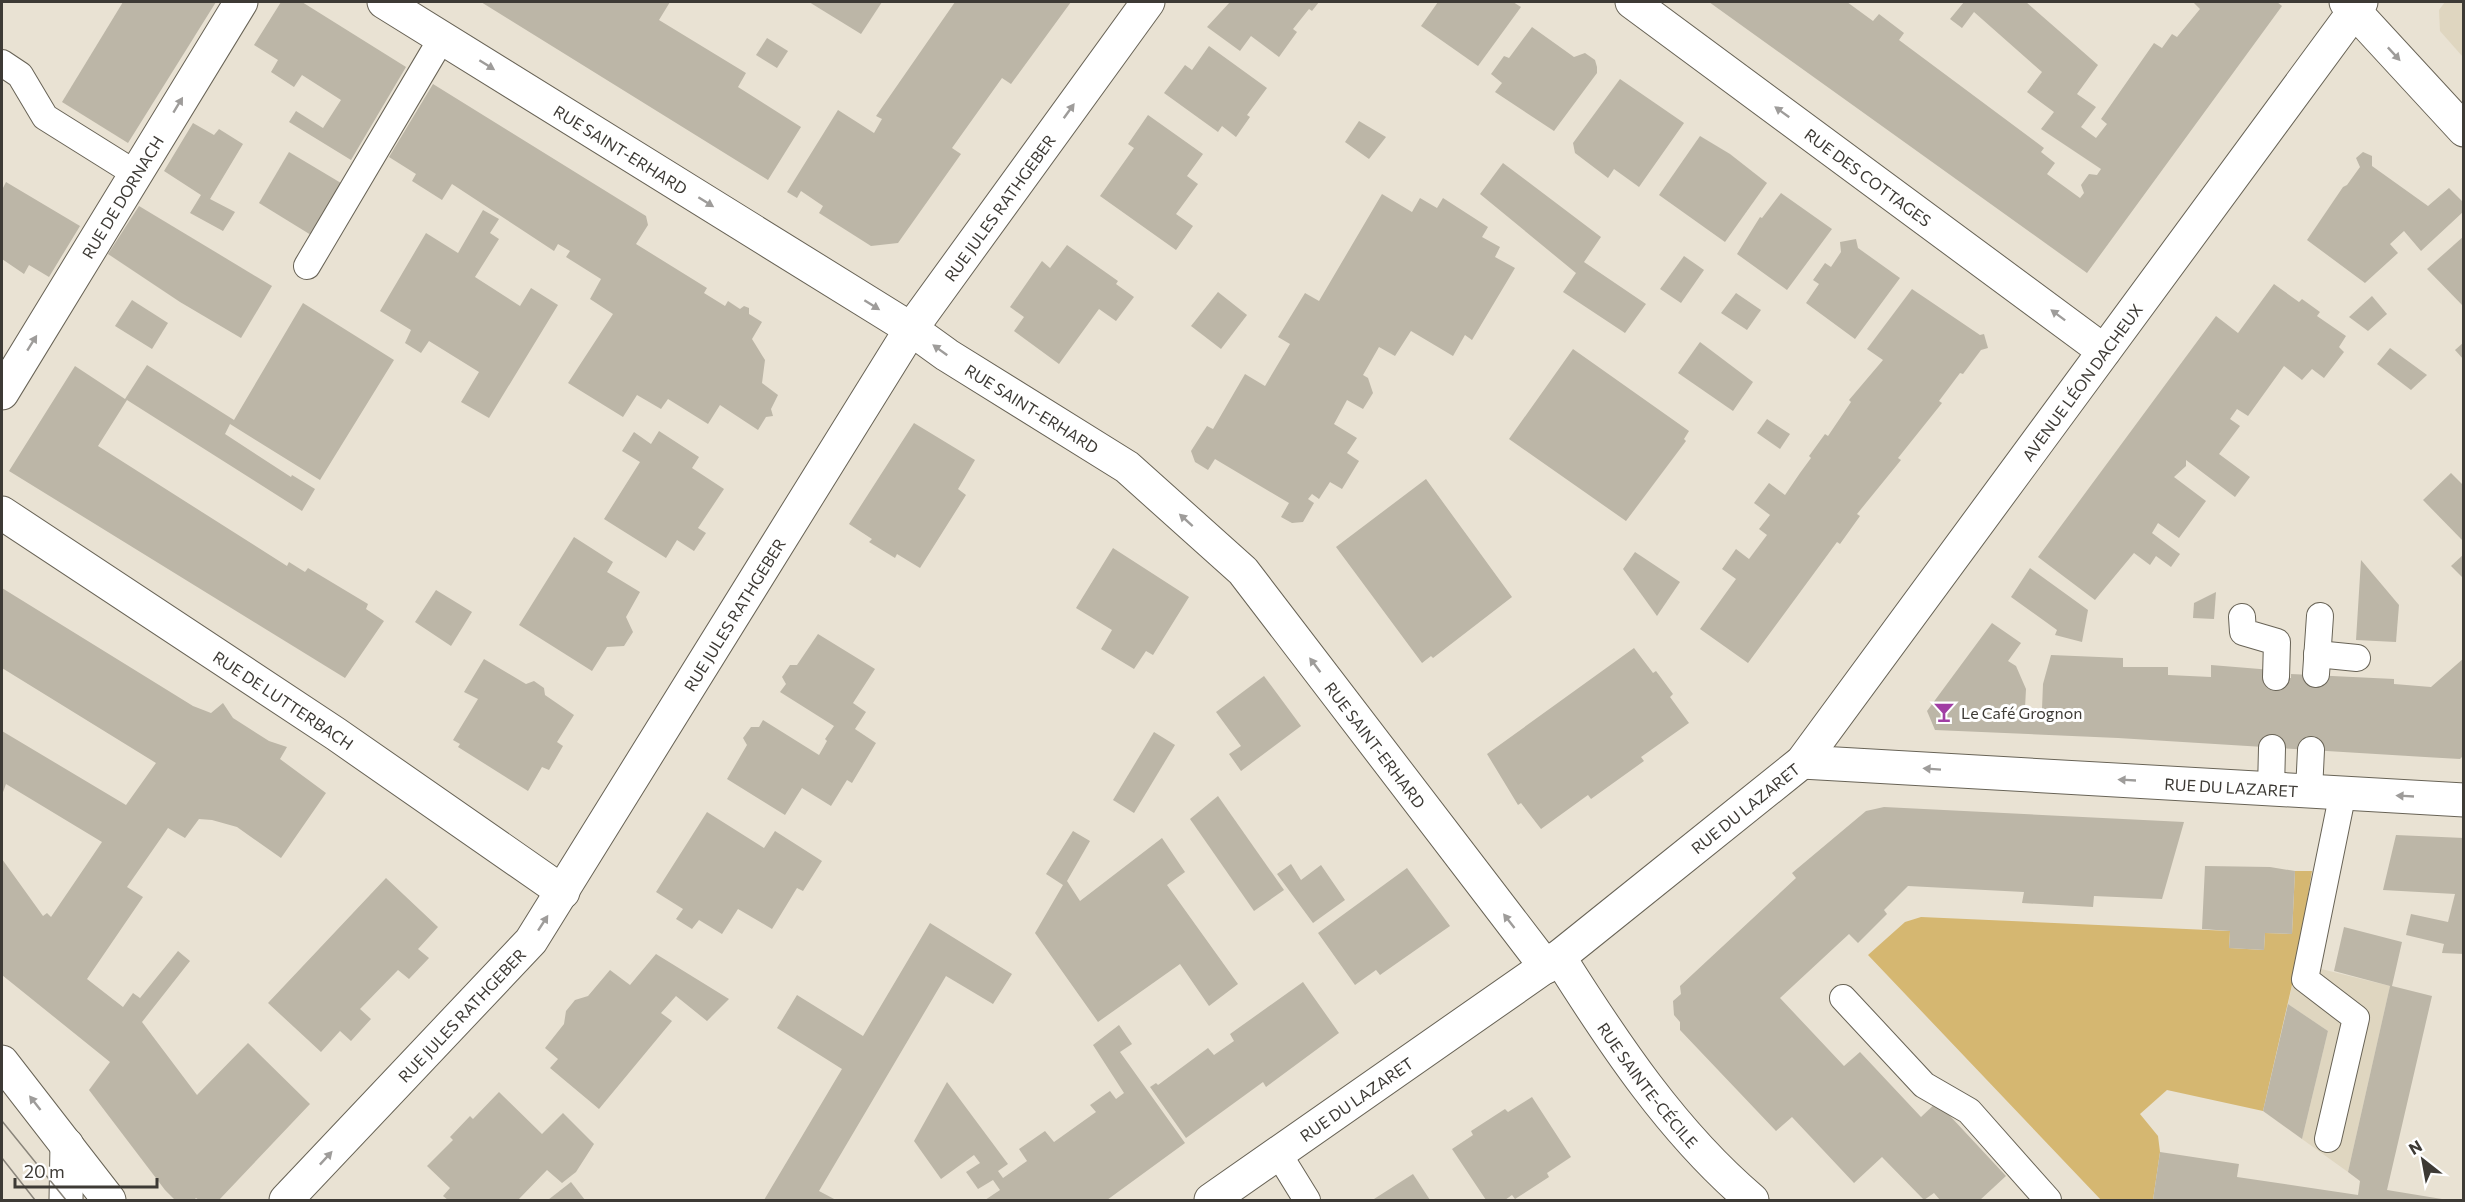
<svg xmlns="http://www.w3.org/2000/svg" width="2465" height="1202" viewBox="0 0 2465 1202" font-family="Commissioner,sans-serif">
<rect width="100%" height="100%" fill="#e9e2d3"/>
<g fill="#dfd6c0">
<path d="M 2445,2 L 2463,2 L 2463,57 L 2440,31 L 2439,10 Z"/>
<path d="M 2297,963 L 2390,986 L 2348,1172 L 2302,1139 L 2328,1031 L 2288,1004 Z"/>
</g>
<path fill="#d5b771" d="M 2295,871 L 2312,871 L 2297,963 L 2263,1111 L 2167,1090 L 2140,1114 L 2158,1136 L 2160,1152 L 2153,1200 L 2101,1200 L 1868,955 L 1905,922 L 1921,917 L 2230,931 L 2229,948 L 2264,950 L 2265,933 L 2292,934 Z"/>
<g fill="#bcb6a7">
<path d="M 123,2 L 216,2 L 128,143 L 62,102 Z"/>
<path d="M 281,2 L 302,2 L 406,67 L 351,160 L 289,122 L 296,111 L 323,128 L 341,100 L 302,75 L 294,87 L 271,72 L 278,60 L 254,45 Z"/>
<path d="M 481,2 L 670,2 L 659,20 L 746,73 L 738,87 L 801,127 L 768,180 Z"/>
<path d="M 809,2 L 882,2 L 861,34 Z"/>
<path d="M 955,2 L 1071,2 L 1011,84 L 1002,78 L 952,148 L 961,154 L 898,243 L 871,246 L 819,213 L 823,206 L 801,191 L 797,198 L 787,192 L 838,110 L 874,133 L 882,119 L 876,116 Z"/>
<path d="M 1230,2 L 1319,2 L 1312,11 L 1309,9 L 1293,29 L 1297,32 L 1279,57 L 1251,36 L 1240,51 L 1207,27 Z"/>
<path d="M 1438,2 L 1513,2 L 1521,7 L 1478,66 L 1421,26 Z"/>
<path d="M 1709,2 L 1847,2 L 1873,21 L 1879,14 L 1904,33 L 1899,40 L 2044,148 L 2041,152 L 2055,163 L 2047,174 L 2080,198 L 2084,193 L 2081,185 L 2089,174 L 2097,175 L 2101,169 L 2041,129 L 2054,112 L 2027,92 L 2042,72 L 1974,12 L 1962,28 L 1950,19 L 1964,2 L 2026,2 L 2098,65 L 2077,94 L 2096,107 L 2081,127 L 2096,138 L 2107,124 L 2101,119 L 2154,43 L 2162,48 L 2172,34 L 2177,37 L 2200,9 L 2193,2 L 2277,2 L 2282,6 L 2087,273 Z"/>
<path d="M 1532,27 L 1574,57 L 1585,53 L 1595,60 L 1597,67 L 1597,73 L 1554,131 L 1495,92 L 1502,83 L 1491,74 L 1504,56 L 1509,58 Z"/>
<path d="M 767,38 L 788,51 L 777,68 L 756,55 Z"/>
<path d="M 1209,46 L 1267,88 L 1247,115 L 1250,117 L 1236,137 L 1222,126 L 1218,132 L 1164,93 L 1185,65 L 1192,70 Z"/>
<path d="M 1620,79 L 1684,123 L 1639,187 L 1614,169 L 1608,178 L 1575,153 L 1573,143 Z"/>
<path d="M 433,84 L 646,216 L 648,225 L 636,244 L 707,288 L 704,293 L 725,306 L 728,301 L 740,309 L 744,306 L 749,308 L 749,314 L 762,322 L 752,339 L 765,360 L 762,383 L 778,395 L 771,409 L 773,416 L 766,417 L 758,430 L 720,405 L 708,424 L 668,399 L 661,409 L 637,395 L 623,417 L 568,383 L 613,314 L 590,299 L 601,279 L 566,257 L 570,251 L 558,244 L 554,251 L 452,184 L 442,200 L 412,181 L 416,174 L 389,157 Z"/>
<path d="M 1148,115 L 1203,154 L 1187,176 L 1198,184 L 1176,214 L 1193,226 L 1176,250 L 1100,196 L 1134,148 L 1128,144 Z"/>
<path d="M 1359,121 L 1386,137 L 1369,159 L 1345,142 Z"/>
<path d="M 193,123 L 214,135 L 219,129 L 243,144 L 210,199 L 235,212 L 223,231 L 190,213 L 201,195 L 164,171 Z"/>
<path d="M 1700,136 L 1730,154 L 1767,183 L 1725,242 L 1659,195 Z"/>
<path d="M 289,152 L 341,183 L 311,235 L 259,203 Z"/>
<path d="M 2363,152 L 2372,156 L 2372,166 L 2428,206 L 2449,188 L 2464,203 L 2464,211 L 2421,251 L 2404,231 L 2390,244 L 2398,253 L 2365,283 L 2307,240 L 2343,187 L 2347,185 L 2360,167 L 2356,158 Z"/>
<path d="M 1503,163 L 1601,237 L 1584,262 L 1646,304 L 1625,333 L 1563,292 L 1576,273 L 1480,194 Z"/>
<path d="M 6,182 L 80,226 L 49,277 L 29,265 L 24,274 L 2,259 L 2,190 Z"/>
<path d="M 1781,193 L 1832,229 L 1787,290 L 1737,254 L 1760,217 L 1762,218 Z"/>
<path d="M 1382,194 L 1412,212 L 1420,198 L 1437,208 L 1443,198 L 1488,227 L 1482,237 L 1500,247 L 1495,257 L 1515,268 L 1472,340 L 1465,335 L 1453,356 L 1411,331 L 1395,356 L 1379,347 L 1363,375 L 1368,378 L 1373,393 L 1363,409 L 1347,400 L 1334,424 L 1357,438 L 1347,453 L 1359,461 L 1342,489 L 1330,482 L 1319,499 L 1312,494 L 1308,499 L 1314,503 L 1303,522 L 1292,523 L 1281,517 L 1289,503 L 1215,459 L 1208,470 L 1195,462 L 1191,451 L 1207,426 L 1213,429 L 1245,374 L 1265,386 L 1290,344 L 1278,337 L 1305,293 L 1319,301 Z"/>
<path d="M 139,206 L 272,286 L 241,338 L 180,302 L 108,254 Z"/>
<path d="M 483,210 L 499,219 L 490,233 L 499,239 L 475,277 L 520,306 L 531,288 L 558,305 L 489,418 L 461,402 L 479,372 L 429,341 L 421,353 L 405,343 L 411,330 L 380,311 L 426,233 L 458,253 Z"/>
<path d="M 2464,236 L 2464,307 L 2427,269 Z"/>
<path d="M 1856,239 L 1858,248 L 1900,278 L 1855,339 L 1806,303 L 1819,284 L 1813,280 L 1825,263 L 1831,267 L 1841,252 L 1840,242 Z"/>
<path d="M 1067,245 L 1118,281 L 1116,284 L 1134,297 L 1116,321 L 1099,309 L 1059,364 L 1014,331 L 1024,317 L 1010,307 L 1042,261 L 1050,268 Z"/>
<path d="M 1684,256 L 1704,270 L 1681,303 L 1660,289 Z"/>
<path d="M 2274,284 L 2299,302 L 2302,299 L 2320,312 L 2317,316 L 2346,336 L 2339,347 L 2344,352 L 2324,378 L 2312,369 L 2302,380 L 2284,366 L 2248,416 L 2237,409 L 2230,419 L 2240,426 L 2219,454 L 2250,477 L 2235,497 L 2186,460 L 2186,466 L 2174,477 L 2206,501 L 2179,538 L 2158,523 L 2152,533 L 2180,554 L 2171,567 L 2156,556 L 2150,565 L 2134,553 L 2095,600 L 2038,557 L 2216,316 L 2238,333 Z"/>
<path d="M 1912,289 L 1980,335 L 1984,334 L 1988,348 L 1981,350 L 1963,374 L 1960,373 L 1939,401 L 1942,403 L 1898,458 L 1901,460 L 1857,514 L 1860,516 L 1840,544 L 1837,542 L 1748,663 L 1700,629 L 1736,579 L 1722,569 L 1736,549 L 1749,559 L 1767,535 L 1759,529 L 1770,515 L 1754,503 L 1769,483 L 1785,495 L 1800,473 L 1811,458 L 1809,456 L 1825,434 L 1828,436 L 1851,402 L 1849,400 L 1883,360 L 1867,349 Z"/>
<path d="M 1218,292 L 1247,315 L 1221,349 L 1191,326 Z"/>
<path d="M 1736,293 L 1761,310 L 1747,330 L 1721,313 Z"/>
<path d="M 2372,296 L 2387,314 L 2368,331 L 2349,317 Z"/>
<path d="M 132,300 L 168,323 L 152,349 L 115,326 Z"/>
<path d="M 303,303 L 394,360 L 320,480 L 230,424 L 225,434 L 291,477 L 292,475 L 315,489 L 302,511 L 127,400 L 98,446 L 287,566 L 289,562 L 305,572 L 308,568 L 368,604 L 366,609 L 384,621 L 345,678 L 9,471 L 75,366 L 125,399 L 147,365 L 234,420 Z"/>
<path d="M 1700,342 L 1753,382 L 1733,411 L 1678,373 Z"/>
<path d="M 2464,342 L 2464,360 L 2455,350 Z"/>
<path d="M 2390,348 L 2427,375 L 2411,390 L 2377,364 Z"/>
<path d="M 1573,349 L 1689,431 L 1684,439 L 1686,441 L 1626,521 L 1509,439 Z"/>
<path d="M 1767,419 L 1790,434 L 1780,449 L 1757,433 Z"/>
<path d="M 914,423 L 975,460 L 958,489 L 966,495 L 920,568 L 897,554 L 895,558 L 869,542 L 872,539 L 849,524 Z"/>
<path d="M 659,431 L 699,457 L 692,468 L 724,489 L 698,528 L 706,533 L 694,551 L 677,540 L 666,558 L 604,519 L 640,462 L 622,451 L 634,432 L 651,444 Z"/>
<path d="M 2451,473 L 2464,486 L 2464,542 L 2423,500 Z"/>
<path d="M 1426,479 L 1512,597 L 1433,658 L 1431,656 L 1422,663 L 1336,547 Z"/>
<path d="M 574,537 L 613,562 L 607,572 L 640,592 L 626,617 L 633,632 L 624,646 L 607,647 L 592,671 L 519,625 Z"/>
<path d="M 1113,548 L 1189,597 L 1153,655 L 1146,651 L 1134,669 L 1101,649 L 1112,630 L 1076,608 Z"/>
<path d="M 1635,552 L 1680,582 L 1657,616 L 1623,569 Z"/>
<path d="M 2464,554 L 2464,579 L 2451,566 Z"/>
<path d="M 2361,560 L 2399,605 L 2396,642 L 2356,640 Z"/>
<path d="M 2030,568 L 2088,610 L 2082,642 L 2055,635 L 2057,630 L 2011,597 Z"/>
<path d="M 2,588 L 193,706 L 211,713 L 223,703 L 233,718 L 269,741 L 287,747 L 280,759 L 326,793 L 281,858 L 237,827 L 212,820 L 199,819 L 185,838 L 168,828 L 127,887 L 143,897 L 87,979 L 123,1007 L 133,993 L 140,998 L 178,951 L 190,961 L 142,1022 L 197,1095 L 248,1043 L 310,1104 L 219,1200 L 199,1200 L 196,1198 L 194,1200 L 175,1200 L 165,1190 L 89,1090 L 110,1062 L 2,975 L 2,859 L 43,916 L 47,913 L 51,917 L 102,842 L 6,784 L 2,795 L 2,731 L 126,805 L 156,763 L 2,668 Z"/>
<path d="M 436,590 L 472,612 L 451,646 L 415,622 Z"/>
<path d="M 2216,592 L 2214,619 L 2193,618 L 2194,603 Z"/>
<path d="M 1992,623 L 2021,643 L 2008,661 L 2016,666 L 2026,689 L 2025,708 L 2042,709 L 2043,684 L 2051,655 L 2123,658 L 2123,667 L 2168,667 L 2168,675 L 2211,677 L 2211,665 L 2272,670 L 2276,677 L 2291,678 L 2291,674 L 2394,679 L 2394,684 L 2431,687 L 2464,658 L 2464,755 L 2460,759 L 2425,757 L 2118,738 L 1935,730 L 1927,711 Z"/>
<path d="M 818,634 L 875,669 L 853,703 L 866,712 L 855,729 L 876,743 L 852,783 L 847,780 L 831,806 L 802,788 L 785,815 L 727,779 L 747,745 L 743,738 L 751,727 L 759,727 L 763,720 L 819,755 L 827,741 L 825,739 L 834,726 L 780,692 L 786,684 L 782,677 L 790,665 L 797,665 Z"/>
<path d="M 1634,648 L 1653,673 L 1656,671 L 1673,694 L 1670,697 L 1689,723 L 1641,757 L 1644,761 L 1591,799 L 1588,795 L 1541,829 L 1521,803 L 1518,805 L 1487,754 Z"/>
<path d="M 484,659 L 526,684 L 534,681 L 544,688 L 545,695 L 574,715 L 557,742 L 563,746 L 549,770 L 542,767 L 528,791 L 458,747 L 460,744 L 453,740 L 478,699 L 464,692 Z"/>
<path d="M 1264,676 L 1301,726 L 1241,771 L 1229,754 L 1241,746 L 1216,712 Z"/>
<path d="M 1154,732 L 1175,745 L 1134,813 L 1113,800 Z"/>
<path d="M 1218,796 L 1284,890 L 1254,911 L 1190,819 Z"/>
<path d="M 1884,807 L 2184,822 L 2162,899 L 2094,896 L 2093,907 L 2022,903 L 2024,892 L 1908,886 L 1884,910 L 1887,914 L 1858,943 L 1849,934 L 1780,998 L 1844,1066 L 1860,1052 L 1921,1117 L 1937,1102 L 2006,1176 L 1980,1200 L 1940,1200 L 1934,1193 L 1924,1200 L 1882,1157 L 1854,1183 L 1792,1117 L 1776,1131 L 1680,1030 L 1680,1022 L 1674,1015 L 1673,1001 L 1681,994 L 1680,986 L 1796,878 L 1792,873 L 1866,811 Z"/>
<path d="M 707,812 L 764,848 L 775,831 L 822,861 L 803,891 L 797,888 L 772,929 L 738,909 L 722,934 L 699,920 L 692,929 L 676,919 L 683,909 L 656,892 Z"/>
<path d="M 1073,831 L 1090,841 L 1067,881 L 1080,901 L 1162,838 L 1185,872 L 1167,885 L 1238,984 L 1209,1006 L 1180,964 L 1098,1022 L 1035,933 L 1063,885 L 1046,874 Z"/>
<path d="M 2396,835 L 2464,838 L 2464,954 L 2442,953 L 2444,944 L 2406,935 L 2411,914 L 2448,922 L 2455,894 L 2383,890 Z"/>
<path d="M 1291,864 L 1301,880 L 1321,865 L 1345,900 L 1313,923 L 1277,874 Z"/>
<path d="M 2205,866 L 2270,867 L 2295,871 L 2292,934 L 2265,933 L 2264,950 L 2229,948 L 2230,931 L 2202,929 Z"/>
<path d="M 1407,868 L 1450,926 L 1380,975 L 1376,970 L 1355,985 L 1318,933 Z"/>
<path d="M 386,878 L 438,927 L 418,949 L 429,958 L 409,979 L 398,970 L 360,1009 L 371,1019 L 351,1041 L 340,1031 L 321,1052 L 268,1003 Z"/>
<path d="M 930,923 L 1012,974 L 993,1004 L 946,976 L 819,1191 L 836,1200 L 764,1200 L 842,1069 L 777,1028 L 797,995 L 863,1036 Z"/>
<path d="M 2344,927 L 2402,942 L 2392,986 L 2432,996 L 2387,1190 L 2448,1200 L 2153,1200 L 2160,1152 L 2239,1164 L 2237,1177 L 2358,1195 L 2360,1181 L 2348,1172 L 2390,986 L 2334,971 Z"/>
<path d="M 656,954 L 729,999 L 707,1021 L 676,996 L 661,1013 L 672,1021 L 599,1109 L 550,1068 L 558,1059 L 545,1048 L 564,1024 L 566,1011 L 575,1000 L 588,996 L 610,970 L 630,985 Z"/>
<path d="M 1303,982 L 1339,1033 L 1266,1087 L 1263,1082 L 1186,1138 L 1150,1087 L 1156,1083 L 1158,1085 L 1208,1048 L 1214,1055 L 1234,1041 L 1230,1034 Z"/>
<path d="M 2288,1004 L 2328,1031 L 2302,1139 L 2263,1111 Z"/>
<path d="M 1119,1025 L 1132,1044 L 1120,1052 L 1185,1143 L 1107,1200 L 985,1200 L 1000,1190 L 993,1180 L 978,1189 L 966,1172 L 980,1163 L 974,1155 L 941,1179 L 914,1141 L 947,1082 L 1008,1164 L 998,1171 L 1003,1178 L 1027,1161 L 1019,1149 L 1045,1131 L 1054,1142 L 1096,1112 L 1090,1105 L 1110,1091 L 1116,1099 L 1124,1093 L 1093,1045 Z"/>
<path d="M 499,1092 L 542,1134 L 563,1113 L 594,1144 L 576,1172 L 562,1183 L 547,1170 L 518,1200 L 448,1200 L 443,1196 L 450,1188 L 427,1166 L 453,1140 L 450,1137 L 470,1116 L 473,1119 Z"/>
<path d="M 1532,1097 L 1571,1157 L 1547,1173 L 1549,1177 L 1515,1199 L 1512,1195 L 1505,1200 L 1486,1200 L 1452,1149 L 1473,1135 L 1471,1131 L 1505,1109 L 1508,1112 Z"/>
<path d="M 1413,1174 L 1430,1200 L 1375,1200 L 1374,1199 Z"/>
<path d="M 571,1182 L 585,1200 L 548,1200 Z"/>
</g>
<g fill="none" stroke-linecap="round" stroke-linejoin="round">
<defs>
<g id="service">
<path d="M 2,63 L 20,75 L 45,117 L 136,174"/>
<path d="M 307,266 L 442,38"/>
<path d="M 2242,617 L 2243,632 L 2277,642 L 2276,677"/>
<path d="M 2317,654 L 2357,658"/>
<path d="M 2316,674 L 2320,616"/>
<path d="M 2271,789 L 2272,748"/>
<path d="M 2309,791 L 2311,750"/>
<path d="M 1843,998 L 1924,1085 L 1969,1111 L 2048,1200"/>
<path d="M 2328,1139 L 2356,1018 L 2305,979 L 2343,792"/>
<path d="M 1278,1153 L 1307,1200"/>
</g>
<g id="minor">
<path id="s1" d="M 384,2 L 911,329 L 947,355 L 1127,467 L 1243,571 L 1546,967"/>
<path id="s2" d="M 1632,2 L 2104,351"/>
<path d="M 2346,2 L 2464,130"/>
<path id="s3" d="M 2,393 L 241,2"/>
<path id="s4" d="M 2,513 L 336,734 L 563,892"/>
<path id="s5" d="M 1802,762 L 2464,800"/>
<path id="s6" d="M 1559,957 C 1614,1044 1673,1133 1752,1200"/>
<path id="s7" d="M 286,1200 L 531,941 L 911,329 L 1148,2"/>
</g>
<g id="tertiary">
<path d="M 2,1062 L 109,1200"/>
<path d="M 66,1200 L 67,1145"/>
<path id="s8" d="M 1211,1200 L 1559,957 L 1802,762 L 2361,2"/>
</g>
</defs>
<use href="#service" stroke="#686356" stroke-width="28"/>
<use href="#minor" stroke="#686356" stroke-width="35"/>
<use href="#tertiary" stroke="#686356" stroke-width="35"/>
<use href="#service" stroke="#fff" stroke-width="26"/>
<use href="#minor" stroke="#fff" stroke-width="33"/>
<use href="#tertiary" stroke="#fff" stroke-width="33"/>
<g stroke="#8a857b" stroke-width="1.5">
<path d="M 2,1121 L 66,1200"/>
<path d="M 2,1158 L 35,1200"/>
</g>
</g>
<defs><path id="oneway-solid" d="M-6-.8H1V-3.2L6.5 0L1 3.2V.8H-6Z" transform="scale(1.5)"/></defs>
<g fill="#9e9c9a">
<use href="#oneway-solid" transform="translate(2394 54) rotate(47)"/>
<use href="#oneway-solid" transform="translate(487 65) rotate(32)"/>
<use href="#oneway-solid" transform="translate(178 105) rotate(-59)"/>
<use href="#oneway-solid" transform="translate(1069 111) rotate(-54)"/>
<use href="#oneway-solid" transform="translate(1782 112) rotate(-144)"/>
<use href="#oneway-solid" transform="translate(706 202) rotate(32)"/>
<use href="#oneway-solid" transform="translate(872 305) rotate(32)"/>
<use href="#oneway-solid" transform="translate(2058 315) rotate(-143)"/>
<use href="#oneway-solid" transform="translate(32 343) rotate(-58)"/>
<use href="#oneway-solid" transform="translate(940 350) rotate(-144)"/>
<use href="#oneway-solid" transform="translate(1186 520) rotate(-138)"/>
<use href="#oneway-solid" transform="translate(1315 665) rotate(-127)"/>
<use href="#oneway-solid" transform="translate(1932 769) rotate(-176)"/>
<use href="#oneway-solid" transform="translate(2127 780) rotate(-177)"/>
<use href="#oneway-solid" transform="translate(2405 796) rotate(-177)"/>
<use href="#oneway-solid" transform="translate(1509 921) rotate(-128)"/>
<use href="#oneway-solid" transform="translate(543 923) rotate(-57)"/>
<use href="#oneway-solid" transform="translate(35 1103) rotate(-128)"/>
<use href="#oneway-solid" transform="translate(326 1158) rotate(-47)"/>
</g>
<defs>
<symbol id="bar-bare" viewBox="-9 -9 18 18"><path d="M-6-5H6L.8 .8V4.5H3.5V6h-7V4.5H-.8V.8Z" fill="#a13ea4" stroke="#fff" stroke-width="2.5" paint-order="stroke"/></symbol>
</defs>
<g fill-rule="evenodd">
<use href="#bar-bare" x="1929" y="697" width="30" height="30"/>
</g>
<g text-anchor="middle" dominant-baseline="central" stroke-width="6" stroke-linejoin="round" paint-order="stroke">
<g font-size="16" fill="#3d3a35" stroke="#fff">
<text stroke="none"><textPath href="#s1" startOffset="279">RUE SAINT-ERHARD</textPath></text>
<text stroke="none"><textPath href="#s2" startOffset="294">RUE DES COTTAGES</textPath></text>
<text stroke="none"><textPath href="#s3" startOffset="230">RUE DE DORNACH</textPath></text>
<text stroke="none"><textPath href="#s7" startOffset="1227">RUE JULES RATHGEBER</textPath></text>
<text stroke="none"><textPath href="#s8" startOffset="1208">AVENUE LÉON DACHEUX</textPath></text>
<text stroke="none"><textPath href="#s1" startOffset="765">RUE SAINT-ERHARD</textPath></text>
<text stroke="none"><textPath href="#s7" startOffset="741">RUE JULES RATHGEBER</textPath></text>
<text stroke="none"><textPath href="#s4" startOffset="338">RUE DE LUTTERBACH</textPath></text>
<text stroke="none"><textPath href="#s1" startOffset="1251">RUE SAINT-ERHARD</textPath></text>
<text stroke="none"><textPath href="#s5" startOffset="430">RUE DU LAZARET</textPath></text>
<text stroke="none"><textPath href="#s8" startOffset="663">RUE DU LAZARET</textPath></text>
<text stroke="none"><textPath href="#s7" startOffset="255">RUE JULES RATHGEBER</textPath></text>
<text stroke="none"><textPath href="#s6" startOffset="156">RUE SAINTE-CÉCILE</textPath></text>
<text stroke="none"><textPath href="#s8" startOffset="177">RUE DU LAZARET</textPath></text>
</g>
<g font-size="16" fill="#3d3a35" stroke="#fff" text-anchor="start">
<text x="1961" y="712">Le Café Grognon</text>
</g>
</g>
<rect width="2465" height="1202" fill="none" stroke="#3d3a35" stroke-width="6"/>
<g transform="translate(2423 1160) rotate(329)" stroke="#ffffff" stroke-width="4.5" paint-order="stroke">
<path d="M0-4.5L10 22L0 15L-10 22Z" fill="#3d3a35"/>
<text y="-9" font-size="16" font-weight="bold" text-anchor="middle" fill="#3d3a35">N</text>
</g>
<path d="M15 1178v9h142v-9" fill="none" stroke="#3d3a35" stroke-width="3"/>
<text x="24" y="1178" font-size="18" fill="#3d3a35" stroke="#ffffff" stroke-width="4.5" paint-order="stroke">20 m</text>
</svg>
